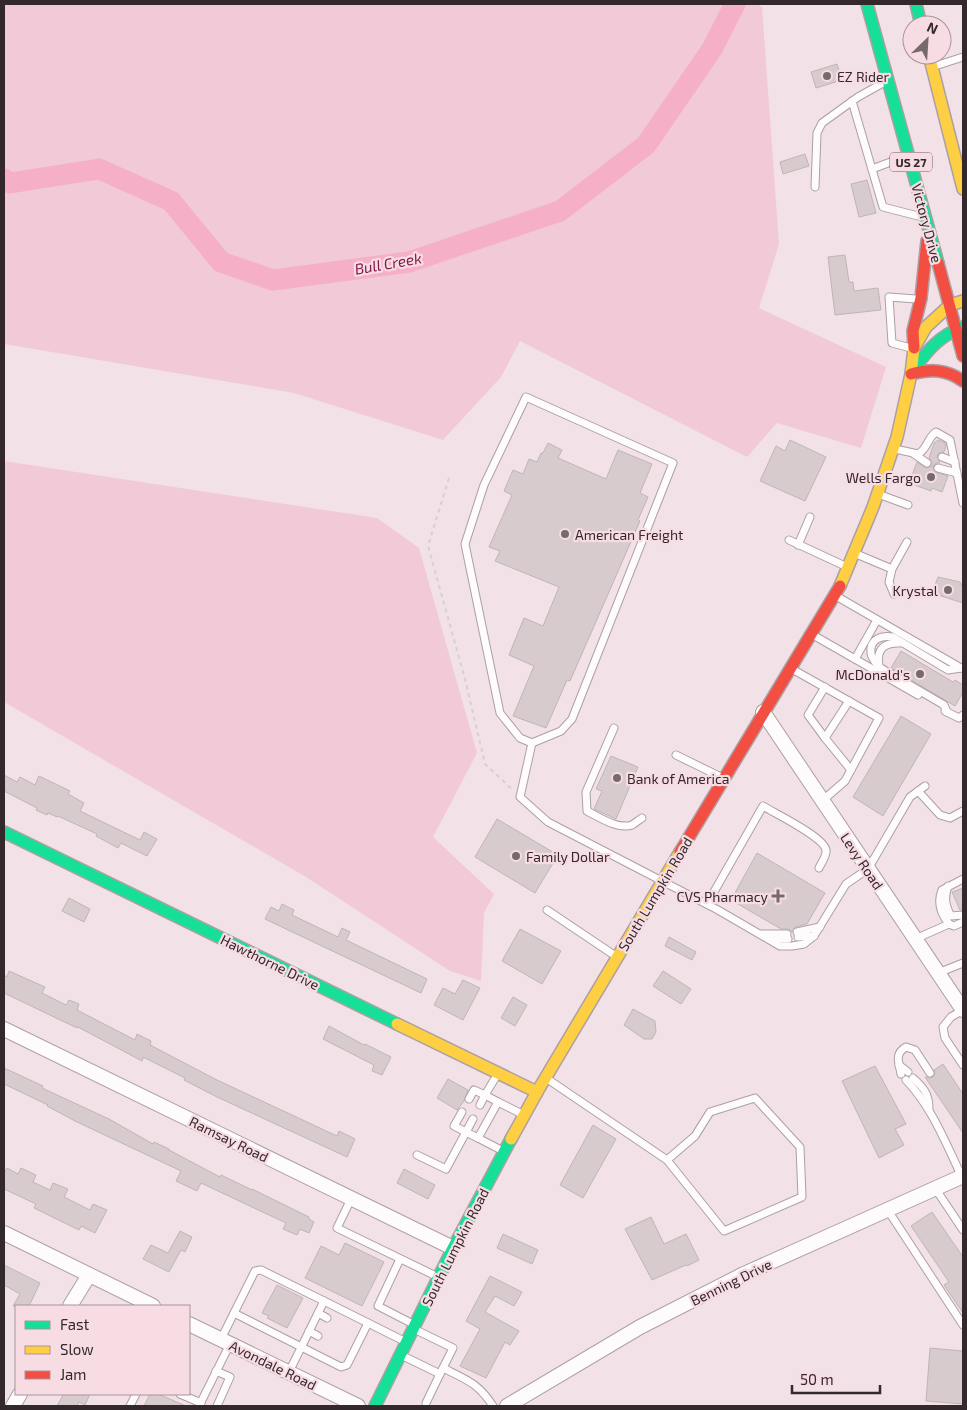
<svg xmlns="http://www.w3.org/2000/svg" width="967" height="1410" viewBox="0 0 967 1410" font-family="'Exo 2',sans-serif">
<rect width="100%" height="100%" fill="#f2e2e7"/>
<g fill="#f2c9d6">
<path d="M 4,4 L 757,4 L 762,7 L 779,244 L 759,308 L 886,367 L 861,448 L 777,423 L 747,457 L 520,341 L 501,377 L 443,440 L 294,393 L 4,344 Z"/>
<path d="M 4,461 L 377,518 L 419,548 L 477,753 L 433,837 L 494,894 L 484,913 L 481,981 L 450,971 L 306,877 L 4,702 Z"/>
</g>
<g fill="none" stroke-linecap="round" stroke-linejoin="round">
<path stroke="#f5afc6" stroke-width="21" d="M 4,179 L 10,183 L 99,169 L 171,201 L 221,262 L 273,280 L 409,262 L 560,211 L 646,145 L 712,49 L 735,4"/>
</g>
<g fill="#d7cbce" stroke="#c0b4b8">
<path d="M 837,64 L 842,80 L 816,88 L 811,72 Z"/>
<path d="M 805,154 L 809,166 L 783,174 L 780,162 Z"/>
<path d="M 867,180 L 876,213 L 859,217 L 851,184 Z"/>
<path d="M 845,255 L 849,282 L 853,282 L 854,291 L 878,288 L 881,310 L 835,315 L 828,257 Z"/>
<path d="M 790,440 L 826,457 L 805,501 L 760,481 L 776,446 L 785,451 Z"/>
<path d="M 938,440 L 945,443 L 946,446 L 944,452 L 939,453 L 937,456 L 940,463 L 936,463 L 933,467 L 935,472 L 948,476 L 942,492 L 932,488 L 931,491 L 909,483 L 917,462 L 926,468 L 932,466 L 932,461 L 929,458 L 934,443 Z"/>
<path d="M 548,443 L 562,450 L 558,458 L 606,479 L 618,450 L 652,464 L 640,493 L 648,497 L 638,520 L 640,521 L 570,681 L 567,680 L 546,728 L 513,716 L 534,666 L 509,655 L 524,618 L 543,626 L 559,587 L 495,561 L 500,551 L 489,547 L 512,495 L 504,491 L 513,470 L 523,474 L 529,459 L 537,462 L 541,453 L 543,453 Z"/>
<path d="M 938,577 L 960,582 L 963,587 L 963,603 L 932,593 Z"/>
<path d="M 901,651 L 953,682 L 955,680 L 963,685 L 963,692 L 955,706 L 891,668 Z"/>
<path d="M 901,716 L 931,734 L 883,816 L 853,797 Z"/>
<path d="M 611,756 L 638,767 L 616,819 L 594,809 L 602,791 L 596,789 Z"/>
<path d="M 4,775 L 17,782 L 20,777 L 35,785 L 39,776 L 70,791 L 68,794 L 84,803 L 80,811 L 140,840 L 144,832 L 157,839 L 147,856 L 121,843 L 118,848 L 96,836 L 97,834 L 58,816 L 57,817 L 48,813 L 47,815 L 36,810 L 37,808 L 4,791 Z"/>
<path d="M 497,819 L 558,855 L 535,893 L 475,857 Z"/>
<path d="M 757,853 L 825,893 L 807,924 L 795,927 L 792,932 L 789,929 L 781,929 L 731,900 Z"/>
<path d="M 963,888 L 963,910 L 960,910 L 952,892 Z"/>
<path d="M 69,898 L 90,909 L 84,922 L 62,911 Z"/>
<path d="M 282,904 L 294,910 L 292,915 L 338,937 L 342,928 L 350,932 L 346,940 L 427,979 L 421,993 L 265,919 L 271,907 L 279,911 Z"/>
<path d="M 520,929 L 561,951 L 542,984 L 502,961 Z"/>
<path d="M 669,937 L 696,952 L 692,960 L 665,946 Z"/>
<path d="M 9,971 L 45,987 L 42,993 L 66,1005 L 69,1000 L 79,1004 L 77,1010 L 135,1040 L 137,1034 L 151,1041 L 150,1045 L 217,1080 L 337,1136 L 339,1131 L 355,1139 L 347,1157 L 217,1097 L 184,1080 L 185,1078 L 143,1057 L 142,1061 L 78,1027 L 77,1028 L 4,993 L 4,975 L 7,977 Z"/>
<path d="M 663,971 L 691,989 L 681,1004 L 653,986 Z"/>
<path d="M 463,980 L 480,988 L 463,1020 L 434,1005 L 443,988 L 455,994 Z"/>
<path d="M 513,997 L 527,1005 L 515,1026 L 501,1018 Z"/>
<path d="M 633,1009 L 655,1021 L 656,1032 L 652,1039 L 644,1039 L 624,1025 Z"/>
<path d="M 329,1026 L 364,1045 L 365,1044 L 391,1057 L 382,1075 L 372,1071 L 374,1065 L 323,1039 Z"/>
<path d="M 943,1064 L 963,1094 L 963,1133 L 925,1077 L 930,1078 L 933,1077 L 935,1073 L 934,1070 Z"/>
<path d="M 875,1066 L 906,1124 L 895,1129 L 904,1145 L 879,1158 L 842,1081 Z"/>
<path d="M 4,1068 L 43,1086 L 42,1088 L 109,1119 L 153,1144 L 154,1142 L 169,1149 L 169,1150 L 220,1177 L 221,1175 L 252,1190 L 252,1189 L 309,1217 L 309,1219 L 314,1222 L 309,1233 L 300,1229 L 297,1235 L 283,1229 L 286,1223 L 201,1183 L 197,1191 L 176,1181 L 181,1171 L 75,1121 L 47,1106 L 48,1105 L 4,1084 Z"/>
<path d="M 448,1079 L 468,1090 L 464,1101 L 457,1110 L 437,1098 Z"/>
<path d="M 593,1125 L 616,1139 L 583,1198 L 560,1185 Z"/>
<path d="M 7,1168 L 18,1174 L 21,1168 L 36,1175 L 33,1182 L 50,1190 L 53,1183 L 68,1189 L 64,1197 L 90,1210 L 93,1204 L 107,1210 L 95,1233 L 81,1226 L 79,1230 L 34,1208 L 36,1204 L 4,1189 L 4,1174 Z"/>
<path d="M 404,1169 L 435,1185 L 428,1199 L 397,1183 Z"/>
<path d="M 932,1212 L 963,1257 L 963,1313 L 944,1285 L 949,1282 L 911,1226 Z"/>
<path d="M 651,1217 L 664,1244 L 686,1234 L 699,1260 L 687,1266 L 686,1265 L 652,1280 L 625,1229 Z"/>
<path d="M 180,1231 L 192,1237 L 185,1252 L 181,1250 L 169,1272 L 143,1259 L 151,1245 L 168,1253 Z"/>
<path d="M 503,1234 L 538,1250 L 532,1264 L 497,1248 Z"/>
<path d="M 345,1243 L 384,1262 L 362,1306 L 305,1278 L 321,1246 L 339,1255 Z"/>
<path d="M 4,1265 L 40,1283 L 29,1306 L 13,1306 L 20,1294 L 4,1285 Z"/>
<path d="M 490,1276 L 522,1292 L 514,1306 L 495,1296 L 485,1312 L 519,1331 L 510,1345 L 505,1342 L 486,1378 L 460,1366 L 480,1329 L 466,1321 Z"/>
<path d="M 277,1285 L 303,1298 L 287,1328 L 267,1318 L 269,1316 L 262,1313 Z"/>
<path d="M 930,1348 L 963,1351 L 963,1404 L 926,1401 Z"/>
<path d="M 61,1394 L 90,1394 L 85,1405 L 79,1402 L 77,1406 L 57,1406 L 63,1395 Z"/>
<path d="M 150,1394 L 158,1394 L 186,1406 L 144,1406 Z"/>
</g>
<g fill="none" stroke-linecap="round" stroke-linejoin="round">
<defs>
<g id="lane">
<path d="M 935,66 L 963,57"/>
<path d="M 852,101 L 883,207 L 918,216"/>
<path d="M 872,169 L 904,157"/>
<path d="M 815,187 L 817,133 L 822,123 L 858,97 L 883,83"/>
<path d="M 911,348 L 892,343 L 889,297 L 916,299"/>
<path d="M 526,397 L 673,463 L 572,719 L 561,731 L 532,743 L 520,738 L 500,713 L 465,544 L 484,485 Z"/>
<path d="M 895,449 L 918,454 C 928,449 927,438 936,432 L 950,440 L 963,503"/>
<path d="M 914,454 L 927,463"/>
<path d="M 942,457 L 955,462"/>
<path d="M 938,468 L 957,473"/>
<path d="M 878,494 L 908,505"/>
<path d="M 789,540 L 845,566"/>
<path d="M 798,545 L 810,517"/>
<path d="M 854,553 L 892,569"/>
<path d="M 894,594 L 889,582 L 892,569 L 907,542"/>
<path d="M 836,596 L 961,668"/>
<path d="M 813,635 L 918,695"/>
<path d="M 855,659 L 877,620"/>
<path d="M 879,666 C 876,649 884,642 901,643"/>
<path d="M 792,669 L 879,718 L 845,781 L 822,801"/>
<path d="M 825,687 L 808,715 L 825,738"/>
<path d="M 849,701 L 825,738 L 851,770"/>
<path d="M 945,711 L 959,718 L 963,715"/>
<path d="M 947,712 L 944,705 L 879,667 C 876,663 871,658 871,653 C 869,639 882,635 893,637 L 948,670 L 961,668"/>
<path d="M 614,728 L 586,792 L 587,811 C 599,817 618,830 632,825 C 635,823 639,820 642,818"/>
<path d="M 532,743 L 520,797 L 548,822 L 718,910 L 780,946 L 792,946 L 804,944 L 814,936 L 846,884 L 868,869 L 910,797 L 925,786"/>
<path d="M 676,755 L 723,778"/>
<path d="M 918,791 L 940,815 L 950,818 L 963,811"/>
<path d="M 948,886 C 944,898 945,905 951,916 L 963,915"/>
<path d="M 707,904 L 763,806 C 776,814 824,837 826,850 C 827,856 821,863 819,868"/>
<path d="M 547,910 L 617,957"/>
<path d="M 949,924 C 941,914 937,902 942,890 L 963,879"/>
<path d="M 797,932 L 820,927"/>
<path d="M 761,934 L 787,934"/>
<path d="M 798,937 L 814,936"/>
<path d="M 769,939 L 788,939"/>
<path d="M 915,939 L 949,924 L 954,926 L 963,922"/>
<path d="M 938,973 L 963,963"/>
<path d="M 963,1010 L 951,1017 L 943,1027 L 945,1038 L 963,1065"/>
<path d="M 899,1065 L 908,1072"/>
<path d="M 901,1074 C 899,1062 894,1054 906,1047 L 915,1050 L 930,1073"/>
<path d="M 497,1075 L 485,1095 L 498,1102"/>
<path d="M 546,1078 L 667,1160 L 724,1231 L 802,1197 L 800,1147 L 755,1098 L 710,1112 L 695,1136 L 667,1160"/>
<path d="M 913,1078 C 924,1088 929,1094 929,1109"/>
<path d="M 906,1080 C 932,1107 946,1144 962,1177"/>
<path d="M 469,1099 L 474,1090 L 485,1095 L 480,1105"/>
<path d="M 462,1112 L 454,1126 L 478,1138"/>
<path d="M 503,1151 L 478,1138 L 498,1102 L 522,1114"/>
<path d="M 417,1155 L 446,1169 L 473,1119"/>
<path d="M 935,1188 L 963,1230"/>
<path d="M 351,1199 L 337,1228 L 438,1277"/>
<path d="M 887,1209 L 963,1325"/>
<path d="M 400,1259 L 378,1306 L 413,1324"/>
<path d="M 324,1301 L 406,1342"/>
<path d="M 234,1313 L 341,1367 L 347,1365 L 368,1323"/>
<path d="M 318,1313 L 327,1318"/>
<path d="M 414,1329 L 453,1348 L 440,1374"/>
<path d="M 309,1331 L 318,1336"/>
<path d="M 221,1339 L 255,1271 L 261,1270 L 324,1301 L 289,1372"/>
<path d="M 401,1355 L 440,1374 L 426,1403"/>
<path d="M 443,1368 C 467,1380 478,1383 493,1406"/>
<path d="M 216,1371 L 230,1377 L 217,1406"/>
<path d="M 180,1394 L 201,1403"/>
<path d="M 130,1406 L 136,1394"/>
<path d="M 199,1406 L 230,1344"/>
</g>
<g id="street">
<path d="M 763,712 L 963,1010"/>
<path d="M 4,1029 L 453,1248"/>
<path d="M 4,1233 L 153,1306"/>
<path d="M 70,1306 L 89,1275"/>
<path d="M 189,1324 L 358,1406"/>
<path d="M 13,1406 L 20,1394"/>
<path d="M 507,1406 L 640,1327 L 744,1274 L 963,1176"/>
</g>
<g id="fast">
<path d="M 867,4 L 938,263"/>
<path d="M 916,4 L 921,25"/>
<path d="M 915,368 C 928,349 941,335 963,327"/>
<path d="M 4,832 L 397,1024"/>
<path d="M 375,1406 L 453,1248 L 511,1139"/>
</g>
<g id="slow">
<path d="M 929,55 L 963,189"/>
<path d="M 840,586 L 873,507 L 897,437 L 911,374 L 914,348 L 926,327 L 950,305 L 963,301"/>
<path d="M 397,1024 L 537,1092"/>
<path d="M 511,1139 L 537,1092 L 680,852"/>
</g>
<g id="jam">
<path d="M 938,263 L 963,356"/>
<path d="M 914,348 L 913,331 L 921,298 L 927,241"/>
<path d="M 911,374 C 931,369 946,369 963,381"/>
<path d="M 680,852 L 840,586"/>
</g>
</defs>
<use href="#lane" stroke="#aca0a4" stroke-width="9"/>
<use href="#street" stroke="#aca0a4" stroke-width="16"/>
<use href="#fast" stroke="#aca0a4" stroke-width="14"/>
<use href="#slow" stroke="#aca0a4" stroke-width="14"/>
<use href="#jam" stroke="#aca0a4" stroke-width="14"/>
<path stroke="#d5d0d2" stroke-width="2" stroke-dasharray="4 4" stroke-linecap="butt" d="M 449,478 L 428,546 L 465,679 L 485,764 L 513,790"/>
<use href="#lane" stroke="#fdfbfb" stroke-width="7"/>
<use href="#street" stroke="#fdfbfb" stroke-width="14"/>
<use href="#fast" stroke="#16e098" stroke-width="11"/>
<use href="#slow" stroke="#ffcf43" stroke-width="11"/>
<use href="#jam" stroke="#f24e42" stroke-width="11"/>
</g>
<g fill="#766a6d" stroke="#f8dce4" stroke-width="2">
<circle cx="827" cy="76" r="5"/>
<circle cx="931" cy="477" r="5"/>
<circle cx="565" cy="534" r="5"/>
<circle cx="948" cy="590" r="5"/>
<circle cx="920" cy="674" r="5"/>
<circle cx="617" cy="778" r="5"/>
<circle cx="516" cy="856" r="5"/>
<path d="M775.5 888.5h5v5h5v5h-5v5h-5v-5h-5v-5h5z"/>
</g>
<g text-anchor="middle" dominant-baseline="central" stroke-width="4.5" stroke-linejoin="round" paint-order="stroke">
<rect fill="#f8dce4" stroke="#6e5f63" stroke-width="1" x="890" y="152.5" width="42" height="19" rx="4"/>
<g font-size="12" font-weight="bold" fill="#33292c">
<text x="911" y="162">US 27</text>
</g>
<g font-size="14" fill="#33292c" stroke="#f8dce4" text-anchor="start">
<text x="837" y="76">EZ Rider</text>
<text x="921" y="477" text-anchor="end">Wells Fargo</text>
<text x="575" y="534">American Freight</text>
<text x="938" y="590" text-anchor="end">Krystal</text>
<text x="910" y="674" text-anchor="end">McDonald's</text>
<text x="627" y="778">Bank of America</text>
<text x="526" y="856">Family Dollar</text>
<text x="768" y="896" text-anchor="end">CVS Pharmacy</text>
</g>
<g font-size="14" fill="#33292c" stroke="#f8dce4">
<text transform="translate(927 223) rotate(75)">Victory Drive</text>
<text transform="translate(862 861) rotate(56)">Levy Road</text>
<text transform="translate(655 894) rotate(-59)">South Lumpkin Road</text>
<text transform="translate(270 962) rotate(26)">Hawthorne Drive</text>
<text transform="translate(229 1139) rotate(26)">Ramsay Road</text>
<text transform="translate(455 1247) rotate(-63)">South Lumpkin Road</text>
<text transform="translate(731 1282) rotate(-26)">Benning Drive</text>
<text transform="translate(273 1365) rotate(26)">Avondale Road</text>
</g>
<g font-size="15" font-style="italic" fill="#84194a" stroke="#f8dce4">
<text transform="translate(388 263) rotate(-10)">Bull Creek</text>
</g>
</g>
<rect width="967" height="1410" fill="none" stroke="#33292c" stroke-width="10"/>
<rect x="15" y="1305" width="175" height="90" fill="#f8dce4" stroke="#a9949a"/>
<rect x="25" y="1321" width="25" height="8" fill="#16e098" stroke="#a9949a"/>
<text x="60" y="1330" font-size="15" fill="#33292c">Fast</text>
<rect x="25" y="1346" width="25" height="8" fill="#ffcf43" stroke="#a9949a"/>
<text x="60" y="1355" font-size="15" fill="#33292c">Slow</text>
<rect x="25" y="1371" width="25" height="8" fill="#f24e42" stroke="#a9949a"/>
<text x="60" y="1380" font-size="15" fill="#33292c">Jam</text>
<g transform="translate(927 40) rotate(25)"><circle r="24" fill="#f8dce4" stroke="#a9949a"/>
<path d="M0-4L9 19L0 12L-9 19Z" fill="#766a6d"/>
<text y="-8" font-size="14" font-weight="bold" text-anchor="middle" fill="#33292c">N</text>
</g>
<path d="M792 1385v8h88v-8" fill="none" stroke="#33292c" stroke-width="2.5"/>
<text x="800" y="1385" font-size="15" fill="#33292c" stroke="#f8dce4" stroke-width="4" paint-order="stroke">50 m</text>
</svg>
